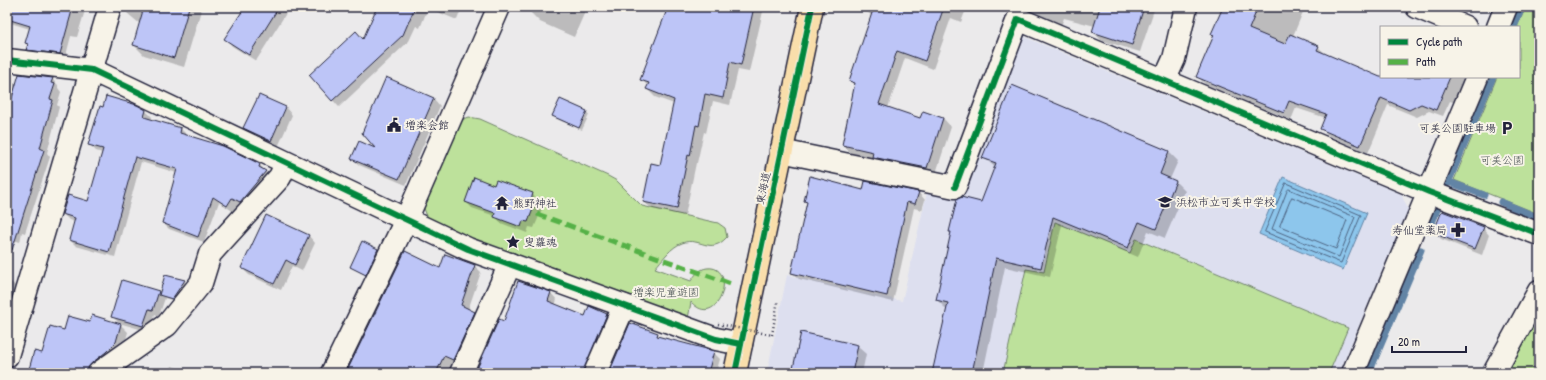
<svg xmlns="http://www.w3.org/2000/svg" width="1546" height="380" viewBox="0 0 1546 380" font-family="'Patrick Hand','Klee One',sans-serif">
<rect width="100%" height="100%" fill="#ebeaeb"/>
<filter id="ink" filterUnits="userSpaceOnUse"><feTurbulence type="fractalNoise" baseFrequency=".025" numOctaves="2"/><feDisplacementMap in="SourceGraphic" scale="8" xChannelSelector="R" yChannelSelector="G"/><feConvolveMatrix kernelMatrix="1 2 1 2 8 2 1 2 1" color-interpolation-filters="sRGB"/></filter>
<g filter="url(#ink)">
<path fill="#dddfef" d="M 1020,35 L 1401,194 L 1408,209 L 1339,373 L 767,373 L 787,275 L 902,301 L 928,188 L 960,194 Z"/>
<g fill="#bde19b" stroke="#70826b">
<path d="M 1526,7 L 1539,7 L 1539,214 L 1454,180 L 1497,77 L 1519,77 L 1519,27 L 1517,27 Z"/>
<path d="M 469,117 L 480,119 L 608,176 L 617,181 L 642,206 L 718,223 L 725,228 L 727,237 C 710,256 700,236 682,243 C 671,247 662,260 655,268 L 691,281 C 695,275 699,269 707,268 C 739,264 719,332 691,302 L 688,319 L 471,240 L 433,222 L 427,216 L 423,206 L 459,121 Z"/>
<path d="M 1055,222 L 1130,253 L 1136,239 L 1348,328 L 1329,373 L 1003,373 L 1026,269 L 1044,272 Z"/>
<path d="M 1539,315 L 1539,373 L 1507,373 Z"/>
</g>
<path fill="#8dc6ec" stroke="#6284a5" d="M 1283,177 L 1367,213 L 1343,270 L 1259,234 Z"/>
<g fill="#0003">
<path d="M 7,7 L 86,7 L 77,37 L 71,36 L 65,59 L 33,55 L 27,49 L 29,45 L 26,43 L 30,29 L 7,22 Z"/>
<path d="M 129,7 L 202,7 L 184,67 L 144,55 L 134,45 L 140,24 L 127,13 Z"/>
<path d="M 246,7 L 290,7 L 256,61 L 232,46 L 226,39 Z"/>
<path d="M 379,7 L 462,7 L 457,20 L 428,8 L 420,28 L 416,26 L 409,41 L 339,107 L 310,75 L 364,40 Z"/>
<path d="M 533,7 L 587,7 L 574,37 L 540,22 L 531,13 Z"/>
<path d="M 670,7 L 764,7 L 749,72 L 738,70 L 730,105 L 713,101 L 706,133 L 704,132 L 697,163 L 696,163 L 685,216 L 652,209 L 644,202 L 661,166 L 674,104 L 655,97 L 647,89 L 648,86 L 641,79 Z"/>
<path d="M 868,7 L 967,7 L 961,22 L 951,18 L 933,69 L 905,58 L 888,108 L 921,119 L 923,112 L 943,118 L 951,127 L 935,176 L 881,165 L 874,158 L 851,153 L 843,145 L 855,86 L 850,80 L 872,16 L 866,11 Z"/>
<path d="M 988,7 L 1155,7 L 1140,52 L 1101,40 L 1093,32 L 1095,26 L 1064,18 L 1061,26 Z"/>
<path d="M 1224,7 L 1305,7 L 1293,36 L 1318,47 L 1326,54 L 1385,80 L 1387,77 L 1466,77 L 1455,103 L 1450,101 L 1443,116 L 1429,111 L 1417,117 L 1388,105 L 1368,153 L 1329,136 L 1321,128 L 1326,118 L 1296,108 L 1291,120 L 1205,84 L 1197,76 L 1214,36 L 1212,34 Z"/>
<path d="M 52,79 L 58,85 L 58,88 L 61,92 L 57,105 L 59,107 L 47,153 L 50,157 L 25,233 L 22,232 L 20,242 L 7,238 L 7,81 L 17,84 Z"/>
<path d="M 386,79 L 434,99 L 440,106 L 406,185 L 359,165 L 352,158 L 379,151 Z"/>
<path d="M 259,96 L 286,108 L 292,115 L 278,147 L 251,134 L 244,128 Z"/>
<path d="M 145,110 L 152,117 L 151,120 L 181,129 L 187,135 L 223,147 L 260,165 L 271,178 L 247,208 L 239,203 L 234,212 L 219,202 L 204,242 L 169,229 L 163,223 L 177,173 L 141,162 L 115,257 L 76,246 L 70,240 L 75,222 L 69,220 L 63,214 L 88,202 L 103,153 L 96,151 L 90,145 Z"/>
<path d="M 586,111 L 589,115 L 582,130 L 557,119 L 554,116 Z"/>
<path d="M 1169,152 L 1178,161 L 1170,179 L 1176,182 L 1185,191 L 1165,238 L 1148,231 L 1138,257 L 1062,225 L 1050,277 L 1005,267 L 983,373 L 933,373 L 947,310 L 937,300 L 952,233 L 950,232 L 982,203 L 996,168 L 983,157 Z"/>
<path d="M 495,186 L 532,194 L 539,201 L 537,205 L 542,209 L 534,228 L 529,227 L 527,233 L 501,223 L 495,216 L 472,208 L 466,202 Z"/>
<path d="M 864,191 L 919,193 L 925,200 L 922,210 L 914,208 L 893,302 L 799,279 L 792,273 L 808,204 L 805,201 Z"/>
<path d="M 267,216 L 309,236 L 315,243 L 302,271 L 292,266 L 281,290 L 249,275 L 242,268 Z"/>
<path d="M 1483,228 L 1489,235 L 1482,255 L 1441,239 L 1435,232 Z"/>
<path d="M 378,250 L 381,253 L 369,277 L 351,267 Z"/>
<path d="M 475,266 L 481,272 L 468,310 L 481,319 L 458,373 L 347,373 L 440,270 Z"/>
<path d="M 166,276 L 184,281 L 187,284 L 176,301 L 165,298 L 159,316 L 155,314 L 150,332 L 119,323 L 128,332 L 122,354 L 97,373 L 29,373 L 43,354 L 64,331 L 91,323 L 120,324 L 112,316 L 158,292 L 160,294 Z"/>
<path d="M 7,279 L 16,286 L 7,319 Z"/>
<path d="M 519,282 L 551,293 L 557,300 L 555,305 L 586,317 L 607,314 L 613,321 L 590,373 L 476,373 L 499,320 L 504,322 Z"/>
<path d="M 657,334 L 661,338 L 713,352 L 720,359 L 716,373 L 610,373 Z"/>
<path d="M 857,346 L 866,354 L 862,373 L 793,373 Z"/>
<path d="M 172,366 L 190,373 L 169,373 Z"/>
</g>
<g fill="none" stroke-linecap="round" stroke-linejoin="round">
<g stroke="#4d6482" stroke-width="1">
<path d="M 1286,183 L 1361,215 L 1341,263 L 1265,232 Z"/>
<path d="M 1289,189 L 1355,217 L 1339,257 L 1272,229 L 1287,191 Z"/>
<path d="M 1292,197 L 1347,220 L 1336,249 L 1280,226 Z"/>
</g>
<g stroke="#6284a5" stroke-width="7">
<path d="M 1514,27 L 1522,7"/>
<path d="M 1449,182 L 1484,195"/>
<path d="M 1448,183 L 1493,77"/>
<path d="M 1501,202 L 1539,218"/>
<path d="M 1429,230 L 1437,210"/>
<path d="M 1371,368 L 1421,250"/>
</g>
</g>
<g fill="#bdc5f7" stroke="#22223b">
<path d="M 7,7 L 73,7 L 60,54 L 26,50 L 28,44 L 25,43 L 30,26 L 7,19 Z"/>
<path d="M 144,7 L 189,7 L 174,58 L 133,45 Z"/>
<path d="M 245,7 L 279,7 L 249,55 L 224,39 Z"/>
<path d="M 377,7 L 415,7 L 403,35 L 332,101 L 309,75 L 356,31 L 363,39 Z"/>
<path d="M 668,7 L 754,7 L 741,65 L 730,62 L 723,98 L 705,94 L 699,126 L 696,125 L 690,156 L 688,155 L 677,209 L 643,202 L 651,163 L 660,165 L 674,100 L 646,89 L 649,83 L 640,80 Z"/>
<path d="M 874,7 L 944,7 L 925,61 L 897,51 L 879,104 L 920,118 L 923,111 L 943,118 L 927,168 L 872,157 L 873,152 L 842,145 L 855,83 L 849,81 Z"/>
<path d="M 1100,7 L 1144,7 L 1132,45 L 1092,32 Z"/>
<path d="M 1223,7 L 1258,7 L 1249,29 L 1285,44 L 1290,34 L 1319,46 L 1317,50 L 1380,77 L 1450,77 L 1436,110 L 1421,104 L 1409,110 L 1381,98 L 1360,146 L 1320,129 L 1326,114 L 1289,101 L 1284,113 L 1196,77 L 1214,35 L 1211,34 Z"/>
<path d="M 19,74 L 53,78 L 51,83 L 55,84 L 50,99 L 53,100 L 40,148 L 44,150 L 12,250 L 7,249 L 7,115 Z"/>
<path d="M 386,77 L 434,98 L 399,179 L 351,159 L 359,141 L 375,148 L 362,133 Z"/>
<path d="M 1012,85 L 1169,151 L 1160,174 L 1176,181 L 1156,229 L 1139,222 L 1128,248 L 1053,217 L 1041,268 L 996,258 L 972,373 L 932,373 L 948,303 L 936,300 L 951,232 L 949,232 L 957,199 L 961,197 L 981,202 L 996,163 L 982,158 Z"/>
<path d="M 259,95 L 286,107 L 271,141 L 243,128 Z"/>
<path d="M 106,96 L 137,105 L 146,110 L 144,117 L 181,128 L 180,133 L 223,146 L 260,164 L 259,167 L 266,171 L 240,202 L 232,198 L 227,206 L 213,197 L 198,237 L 162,223 L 177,169 L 135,157 L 109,252 L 69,240 L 75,218 L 62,214 L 68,195 L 88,201 L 103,149 L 88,145 L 100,106 L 103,107 Z"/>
<path d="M 560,99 L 587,111 L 579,128 L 552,116 Z"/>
<path d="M 810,176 L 863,190 L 865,181 L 919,192 L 915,204 L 907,202 L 887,296 L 791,273 L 807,202 L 804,201 Z"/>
<path d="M 474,177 L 494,185 L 496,180 L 533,193 L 531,200 L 536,201 L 528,222 L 523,221 L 521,227 L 494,217 L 495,213 L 465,202 Z"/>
<path d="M 1442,211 L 1484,227 L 1475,249 L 1433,233 Z"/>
<path d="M 266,215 L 309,235 L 295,265 L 286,260 L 274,284 L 241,268 Z"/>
<path d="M 362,241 L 378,249 L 366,275 L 350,267 Z"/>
<path d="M 405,251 L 440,268 L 445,254 L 475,265 L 461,305 L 475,312 L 453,360 L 444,356 L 436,373 L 346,373 Z"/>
<path d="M 165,275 L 185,280 L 172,299 L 159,295 Z"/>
<path d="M 122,280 L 159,291 L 153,310 L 149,309 L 143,326 L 111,317 Z"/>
<path d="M 518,281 L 551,292 L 548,301 L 585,316 L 589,306 L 607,314 L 583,373 L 480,373 L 476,371 L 499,319 L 504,321 Z"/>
<path d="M 92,315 L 121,324 L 116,342 L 106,352 L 92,363 L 87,373 L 28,373 L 34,351 L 42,353 L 50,326 L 64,330 L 68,316 L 90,322 Z"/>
<path d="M 630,323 L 658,333 L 657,336 L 714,351 L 708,373 L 609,373 Z"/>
<path d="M 801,332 L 858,345 L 852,373 L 792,373 Z"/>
</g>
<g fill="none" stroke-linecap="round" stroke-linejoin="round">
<defs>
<g id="minor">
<path d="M 1417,7 L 1465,27"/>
<path d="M 1498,27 L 1506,7"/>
<path d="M 7,60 L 92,70 L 468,249 L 716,339 L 741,344"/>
<path d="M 1164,81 L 1174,59 L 1186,7"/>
<path d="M 781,151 L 955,187 L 1018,19 L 1429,192 L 1539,234"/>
<path d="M 7,356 L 110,7"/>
<path d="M 99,373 L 167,325 L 201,283 L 210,254 L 280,177 L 286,163"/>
<path d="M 332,373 L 406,220 L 499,7"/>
<path d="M 461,373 L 510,264"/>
<path d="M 595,373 L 624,306"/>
<path d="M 1353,373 L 1477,77"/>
<path d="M 1494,373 L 1539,291"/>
</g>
<path id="highway" d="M 735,373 L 812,7"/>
</defs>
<use href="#minor" stroke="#22223b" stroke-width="25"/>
<use href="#highway" stroke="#22223b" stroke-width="25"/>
<path stroke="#22223b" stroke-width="2.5" stroke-dasharray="1 3" stroke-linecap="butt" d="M 772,335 L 778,300"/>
<use href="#minor" stroke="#f7f3e8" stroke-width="22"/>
<use href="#highway" stroke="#f9deab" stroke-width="22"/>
<path stroke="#22223b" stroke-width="2.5" stroke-dasharray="1 3" stroke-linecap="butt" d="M 718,324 L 772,335"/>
<path stroke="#55b146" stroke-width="5" stroke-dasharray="10 5" stroke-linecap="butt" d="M 537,214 L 731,284"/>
<defs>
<g id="cycleway">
<path d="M 7,60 L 92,70 L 468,249 L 716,339 L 741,344"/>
<path d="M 955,187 L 1018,19 L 1429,192 L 1539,234"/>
<path d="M 735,373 L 812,7"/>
</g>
</defs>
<use href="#cycleway" stroke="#f7f3e8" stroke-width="8"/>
<use href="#cycleway" stroke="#00873e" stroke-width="6"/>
</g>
</g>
<defs>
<symbol id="civic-bare" viewBox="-9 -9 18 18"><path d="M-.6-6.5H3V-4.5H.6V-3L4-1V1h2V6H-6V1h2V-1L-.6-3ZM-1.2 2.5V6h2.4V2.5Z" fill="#22223b" stroke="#f7f3e8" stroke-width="2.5" paint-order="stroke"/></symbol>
<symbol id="parking-bare" viewBox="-9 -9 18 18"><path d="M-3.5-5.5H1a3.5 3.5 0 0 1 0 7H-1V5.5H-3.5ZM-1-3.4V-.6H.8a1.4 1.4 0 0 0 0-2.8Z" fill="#22223b" stroke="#f7f3e8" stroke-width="2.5" paint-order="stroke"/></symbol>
<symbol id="school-bare" viewBox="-9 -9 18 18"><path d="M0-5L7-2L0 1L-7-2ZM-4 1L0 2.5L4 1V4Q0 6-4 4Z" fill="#22223b" stroke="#f7f3e8" stroke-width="2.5" paint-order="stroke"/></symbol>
<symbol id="temple-bare" viewBox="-9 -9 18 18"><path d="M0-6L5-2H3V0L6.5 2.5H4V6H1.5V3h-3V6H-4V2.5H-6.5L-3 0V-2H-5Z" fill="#22223b" stroke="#f7f3e8" stroke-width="2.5" paint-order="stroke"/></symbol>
<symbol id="pharmacy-bare" viewBox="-9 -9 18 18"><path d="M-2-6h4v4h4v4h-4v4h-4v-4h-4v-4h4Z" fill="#22223b" stroke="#f7f3e8" stroke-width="2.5" paint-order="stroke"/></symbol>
<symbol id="sight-bare" viewBox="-9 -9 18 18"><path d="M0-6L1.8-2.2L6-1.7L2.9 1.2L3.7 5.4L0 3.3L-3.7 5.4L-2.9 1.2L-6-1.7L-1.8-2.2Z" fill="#22223b" stroke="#f7f3e8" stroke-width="2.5" paint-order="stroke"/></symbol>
</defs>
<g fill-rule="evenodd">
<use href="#civic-bare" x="384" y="115" width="20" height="20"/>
<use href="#parking-bare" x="1497" y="118" width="20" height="20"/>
<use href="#school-bare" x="1155" y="192" width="20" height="20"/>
<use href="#temple-bare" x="492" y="193" width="20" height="20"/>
<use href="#pharmacy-bare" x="1448" y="220" width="20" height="20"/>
<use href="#sight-bare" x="503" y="232" width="20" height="20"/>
</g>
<g text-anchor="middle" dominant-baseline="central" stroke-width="4" stroke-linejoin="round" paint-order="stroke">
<g font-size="11" fill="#22223b" stroke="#f7f3e8" text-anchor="start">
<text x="405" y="125">増楽会館</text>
<text x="1496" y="128" text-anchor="end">可美公園駐車場</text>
<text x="1176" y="202">浜松市立可美中学校</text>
<text x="513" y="203">熊野神社</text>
<text x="1447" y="230" text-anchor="end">寿仙堂薬局</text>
<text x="524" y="242">叟蘿魂</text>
</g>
<g font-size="11" fill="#495253" stroke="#f7f3e8">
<text x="1502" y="160">可美公園</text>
<text x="666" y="292">増楽児童遊園</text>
</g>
<g font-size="11" fill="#22223b" stroke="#f7f3e8">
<text transform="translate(763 188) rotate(-78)">東海道</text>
</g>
</g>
<rect width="1546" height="380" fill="none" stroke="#f7f3e8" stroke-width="24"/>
<rect x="12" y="12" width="1522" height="356" fill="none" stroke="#22223b" stroke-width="1.5" filter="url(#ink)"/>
<rect x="1380" y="26" width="140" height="52" fill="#f7f3e8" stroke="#a29fa3"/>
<rect x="1388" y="39" width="20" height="6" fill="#00873e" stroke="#a29fa3"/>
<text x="1416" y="46" font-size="12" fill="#22223b">Cycle path</text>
<rect x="1388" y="59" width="20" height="6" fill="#55b146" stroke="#a29fa3"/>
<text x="1416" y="66" font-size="12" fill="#22223b">Path</text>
<path d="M1392 346v6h74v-6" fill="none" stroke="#22223b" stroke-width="2"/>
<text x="1398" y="346" font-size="12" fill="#22223b" stroke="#f7f3e8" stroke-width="3" paint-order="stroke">20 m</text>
</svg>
